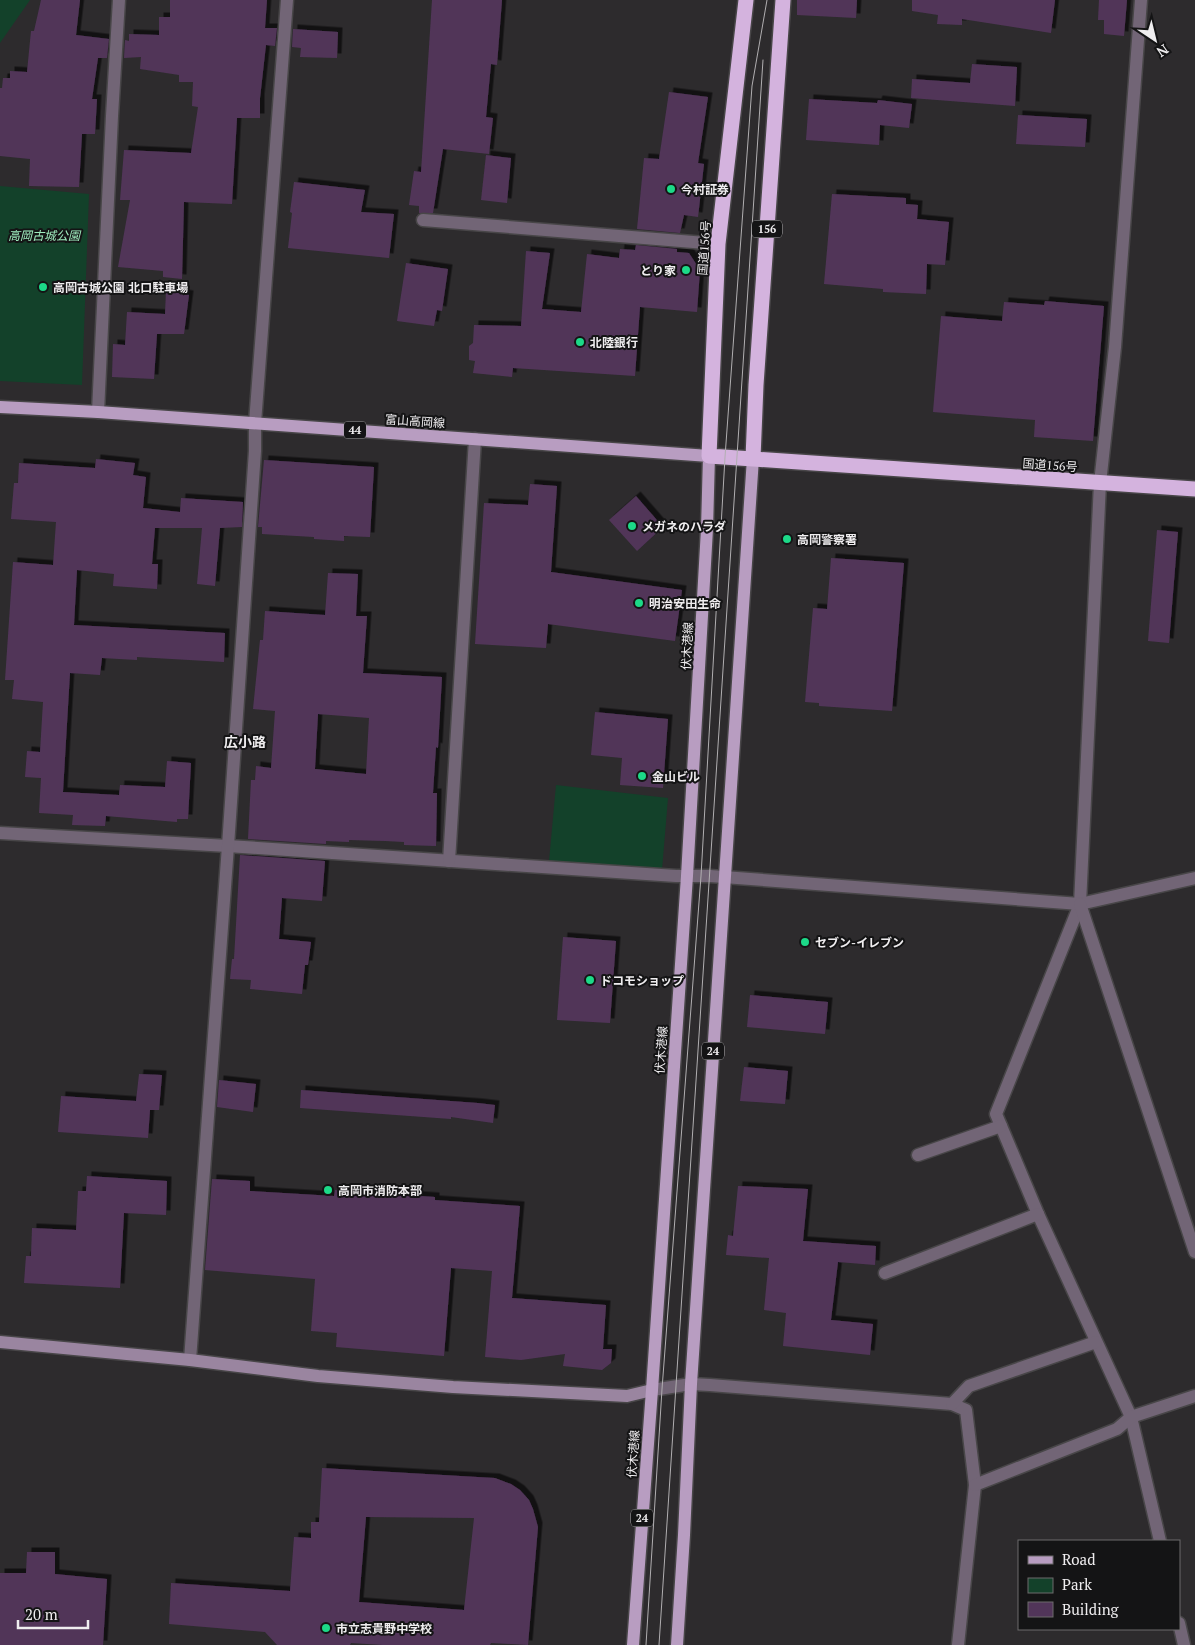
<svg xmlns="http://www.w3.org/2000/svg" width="1195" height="1645" viewBox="0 0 1195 1645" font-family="'PT Serif','Noto Sans JP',serif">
<defs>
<filter id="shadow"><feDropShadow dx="4.5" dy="-4.5" stdDeviation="0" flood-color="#0009"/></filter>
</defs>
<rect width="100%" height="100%" fill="#2d2b2d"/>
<g fill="#13412a">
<path d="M 0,0 L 30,0 L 0,43 Z"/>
<path d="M 0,186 L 89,194 L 82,385 L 0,381 Z"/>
<path d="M 556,785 L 668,798 L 662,870 L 549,861 Z"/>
</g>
<g fill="#513559" fill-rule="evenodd" filter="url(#shadow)">
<path d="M 41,0 L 80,0 L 76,35 L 109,39 L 107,58 L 98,58 L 92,99 L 97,99 L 95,134 L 82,134 L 79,187 L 29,186 L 30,159 L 0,156 L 0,88 L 2,88 L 3,78 L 10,78 L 10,71 L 27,72 L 31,31 L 34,31 Z"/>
<path d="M 170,0 L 267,0 L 265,28 L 277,28 L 275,46 L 266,45 L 260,98 L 260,118 L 237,118 L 232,204 L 184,202 L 182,279 L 163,277 L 163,271 L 118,267 L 130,200 L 120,200 L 124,150 L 191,153 L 198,107 L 192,106 L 193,82 L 179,82 L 179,75 L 140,69 L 141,57 L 124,58 L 125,40 L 129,41 L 129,34 L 159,35 L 159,17 L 170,17 Z"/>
<path d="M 432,0 L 502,0 L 497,65 L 491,64 L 486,117 L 493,118 L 489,154 L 443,149 L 433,213 L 419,213 L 419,206 L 409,205 L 414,171 L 421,172 Z"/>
<path d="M 797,0 L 857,0 L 856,18 L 797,15 Z"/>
<path d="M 912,0 L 1055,0 L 1051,33 L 962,19 L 962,25 L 937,24 L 938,15 L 912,11 Z"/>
<path d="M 1099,0 L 1127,0 L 1124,36 L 1104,34 L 1104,20 L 1098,20 Z"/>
<path d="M 293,29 L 338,32 L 337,58 L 300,57 L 301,48 L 292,47 Z"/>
<path d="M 972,64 L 1017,67 L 1015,106 L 911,98 L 912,79 L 970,83 Z"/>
<path d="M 669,92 L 708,97 L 698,163 L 704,164 L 698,217 L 684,215 L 680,233 L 637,229 L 644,158 L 659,159 Z"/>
<path d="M 809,99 L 877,103 L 878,100 L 912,104 L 909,128 L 880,125 L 879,145 L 806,140 Z"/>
<path d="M 1018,115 L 1087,119 L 1085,147 L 1016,144 Z"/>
<path d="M 486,155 L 511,158 L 507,203 L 481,200 Z"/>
<path d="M 294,182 L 365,190 L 361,212 L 394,214 L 389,258 L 288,248 L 292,213 L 290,212 Z"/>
<path d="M 832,194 L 906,198 L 906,204 L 918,205 L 917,219 L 949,222 L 945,265 L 927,264 L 926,294 L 883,292 L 883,289 L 824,284 Z"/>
<path d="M 636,245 L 677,249 L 677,252 L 689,253 L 700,270 L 697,312 L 640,307 L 635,376 L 513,368 L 512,377 L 473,373 L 475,361 L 469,360 L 469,346 L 473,343 L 474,325 L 521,326 L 526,251 L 550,253 L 542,309 L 581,312 L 587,254 L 619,258 L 620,249 L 635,250 Z"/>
<path d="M 406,263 L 448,269 L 442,311 L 437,310 L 434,326 L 397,321 Z"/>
<path d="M 166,291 L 189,295 L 184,334 L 157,334 L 154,379 L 112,377 L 113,344 L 125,345 L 127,312 L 165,314 Z"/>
<path d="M 1045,301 L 1104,306 L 1093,441 L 1034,437 L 1035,420 L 933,412 L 941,316 L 1002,321 L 1004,302 L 1044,305 Z"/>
<path d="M 96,459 L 135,463 L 133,475 L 146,477 L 143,508 L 180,512 L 181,498 L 243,502 L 242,527 L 220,528 L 215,586 L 197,584 L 202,528 L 155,528 L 152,564 L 158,564 L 157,589 L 113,586 L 114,574 L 77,570 L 74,625 L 225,633 L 224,662 L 137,657 L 137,660 L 102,658 L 100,675 L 70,673 L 63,792 L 119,795 L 120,785 L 165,787 L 167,761 L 191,763 L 188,819 L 177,819 L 177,822 L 106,816 L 105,826 L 72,825 L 73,815 L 39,813 L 41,778 L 25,777 L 27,751 L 40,752 L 43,702 L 12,699 L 14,680 L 5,680 L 13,562 L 53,565 L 56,522 L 11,519 L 14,483 L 18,483 L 19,463 L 95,468 Z"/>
<path d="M 264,460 L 374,467 L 370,537 L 344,536 L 344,541 L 314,539 L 314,537 L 262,534 L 262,527 L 258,527 Z"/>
<path d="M 530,484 L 557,486 L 551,572 L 682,590 L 675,641 L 548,624 L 546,648 L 475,644 L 484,503 L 528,505 Z"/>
<path d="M 636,496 L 663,527 L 637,551 L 609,520 Z"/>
<path d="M 1157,530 L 1178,532 L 1169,643 L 1148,641 Z"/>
<path d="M 831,558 L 904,563 L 892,711 L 819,706 L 819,703 L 805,702 L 813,608 L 827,609 Z"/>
<path d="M 328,573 L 358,574 L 356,616 L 367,616 L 363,673 L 442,677 L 438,748 L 436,747 L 433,793 L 437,793 L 436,846 L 404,845 L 404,842 L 385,841 L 349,840 L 349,842 L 326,841 L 326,844 L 248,839 L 251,780 L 255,780 L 256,766 L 271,768 L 275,711 L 253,709 L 260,640 L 263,640 L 265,611 L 325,615 ZM 318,714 L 369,718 L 366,774 L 315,769 Z"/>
<path d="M 595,712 L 668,719 L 663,788 L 620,785 L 622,758 L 591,755 Z"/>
<path d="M 240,855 L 325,861 L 322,901 L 282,898 L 279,939 L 311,942 L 308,965 L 305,965 L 302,994 L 250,989 L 251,980 L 230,979 L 232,959 L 234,959 Z"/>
<path d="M 563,937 L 616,941 L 610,1023 L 557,1020 Z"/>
<path d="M 750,995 L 828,1002 L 825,1034 L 747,1027 Z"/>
<path d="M 744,1067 L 788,1071 L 785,1104 L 740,1101 Z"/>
<path d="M 139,1074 L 162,1075 L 159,1110 L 150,1110 L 148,1138 L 58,1132 L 61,1096 L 136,1101 Z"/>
<path d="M 219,1080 L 256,1084 L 253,1112 L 217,1107 Z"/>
<path d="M 301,1090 L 478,1103 L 495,1105 L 493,1123 L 451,1117 L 451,1119 L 300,1108 Z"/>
<path d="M 87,1176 L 167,1181 L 166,1215 L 124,1213 L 120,1288 L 24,1283 L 26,1256 L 31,1256 L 32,1228 L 76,1230 L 78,1191 L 86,1191 Z"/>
<path d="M 212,1179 L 250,1181 L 250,1191 L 334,1196 L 335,1190 L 435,1197 L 435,1200 L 520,1206 L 512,1298 L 606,1305 L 603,1349 L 612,1349 L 611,1363 L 602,1370 L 563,1366 L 565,1354 L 521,1360 L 485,1357 L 492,1271 L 451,1268 L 444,1356 L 336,1347 L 337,1333 L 311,1331 L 315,1279 L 205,1270 Z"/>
<path d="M 738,1186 L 808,1189 L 803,1241 L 876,1246 L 875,1265 L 838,1262 L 831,1320 L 873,1324 L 870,1355 L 783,1346 L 786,1313 L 764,1310 L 769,1258 L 726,1255 L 728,1235 L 733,1236 Z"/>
<path d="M 322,1468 L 495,1478 L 511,1484 L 520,1490 L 529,1500 L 533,1509 L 538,1527 L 528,1645 L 491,1643 L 490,1645 L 383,1645 L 351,1643 L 350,1645 L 277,1645 L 265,1632 L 169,1624 L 171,1583 L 290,1591 L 294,1537 L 311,1538 L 311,1522 L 319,1522 ZM 366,1517 L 474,1518 L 464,1610 L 359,1602 Z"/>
<path d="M 27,1552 L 55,1552 L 55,1574 L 107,1579 L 103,1645 L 0,1645 L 0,1573 L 26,1573 Z"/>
</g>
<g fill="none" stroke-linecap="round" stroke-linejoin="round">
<defs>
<g id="street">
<path d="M 1141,0 L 1115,347 L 1100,483 L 1080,904 L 996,1114 L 1038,1214 L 1131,1417 L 1160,1541"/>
<path d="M 423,220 L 718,244"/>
<path d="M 98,412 L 112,116 L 119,0"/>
<path d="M 0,833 L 228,846 L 676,876 L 710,876 L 1080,904 L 1195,878"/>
<path d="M 449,861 L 475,439"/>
<path d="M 1080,904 L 1195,1252"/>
<path d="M 918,1155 L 1001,1126"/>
<path d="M 885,1273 L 1038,1214"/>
<path d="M 190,1360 L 228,846 L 255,451 L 255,423 L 287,0"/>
<path d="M 652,1390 L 691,1384 L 710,1385 L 952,1404 L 966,1410 L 975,1485 L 958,1645"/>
<path d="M 952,1404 L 969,1386 L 1096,1342"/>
<path d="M 975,1485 L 1117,1429 L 1131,1417 L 1195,1396"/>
<path d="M 1179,1623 L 1184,1645"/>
</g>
<path id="secondary" d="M 0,1342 L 190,1360 L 318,1376 L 453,1387 L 627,1396 L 652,1390"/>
<g id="primary">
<path d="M 0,407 L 98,412 L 709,456 L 707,529 L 687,876 L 652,1390 L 633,1645"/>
<path d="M 677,1645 L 684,1535 L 691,1384 L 753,458"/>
</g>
<g id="highway">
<path d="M 746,0 L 718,244 L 709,456 L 1195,489"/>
<path d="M 753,458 L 756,385 L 783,0"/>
</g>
</defs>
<use href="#street" stroke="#484648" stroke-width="15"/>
<use href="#secondary" stroke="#484648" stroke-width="15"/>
<use href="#primary" stroke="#484648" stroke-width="15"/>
<use href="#highway" stroke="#484648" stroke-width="18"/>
<use href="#street" stroke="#726576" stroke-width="12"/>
<use href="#secondary" stroke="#9a85a0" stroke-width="12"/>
<use href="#primary" stroke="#b89dc1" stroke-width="12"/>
<use href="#highway" stroke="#d4b3de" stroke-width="15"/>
<g stroke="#b1afb1" stroke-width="1">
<path d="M 646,1645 L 662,1389 L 701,876 L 725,457 L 752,86 L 767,0"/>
<path d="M 659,1645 L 763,60"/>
</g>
</g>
<g fill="#1cd988" stroke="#141415" stroke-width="2">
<circle cx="671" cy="189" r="5"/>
<circle cx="686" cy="270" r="5"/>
<circle cx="43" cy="287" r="5"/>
<circle cx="580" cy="342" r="5"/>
<circle cx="632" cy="526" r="5"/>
<circle cx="787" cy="539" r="5"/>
<circle cx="639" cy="603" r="5"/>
<circle cx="642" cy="776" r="5"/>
<circle cx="805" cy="942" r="5"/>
<circle cx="590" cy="980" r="5"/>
<circle cx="328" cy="1190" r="5"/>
<circle cx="326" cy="1628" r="5"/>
</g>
<g text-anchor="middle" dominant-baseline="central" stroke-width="4" stroke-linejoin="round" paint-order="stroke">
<g fill="#141415" stroke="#adacae" stroke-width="1">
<rect x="752" y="220.5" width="30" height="17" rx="4"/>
<rect x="344" y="421.5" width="22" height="17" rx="4"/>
<rect x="702" y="1042.5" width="22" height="17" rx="4"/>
<rect x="631" y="1509.5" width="22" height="17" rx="4"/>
</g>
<g font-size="11" font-weight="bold" fill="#efedef">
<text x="767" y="229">156</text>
<text x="355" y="430">44</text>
<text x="713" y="1051">24</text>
<text x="642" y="1518">24</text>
</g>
<g font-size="12" font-weight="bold" fill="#efedef" stroke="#141415" text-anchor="start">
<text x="681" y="189">今村証券</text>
<text x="676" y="270" text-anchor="end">とり家</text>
<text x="53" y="287">高岡古城公園 北口駐車場</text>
<text x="590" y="342">北陸銀行</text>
<text x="642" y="526">メガネのハラダ</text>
<text x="797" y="539">高岡警察署</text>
<text x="649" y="603">明治安田生命</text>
<text x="652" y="776">金山ビル</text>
<text x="815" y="942">セブン-イレブン</text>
<text x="600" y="980">ドコモショップ</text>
<text x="338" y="1190">高岡市消防本部</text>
<text x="336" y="1628">市立志貴野中学校</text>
</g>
<g font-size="12" font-style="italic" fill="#9eebbd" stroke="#141415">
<text x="44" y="235">高岡古城公園</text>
</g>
<g font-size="12" fill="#efedef" stroke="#141415">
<text transform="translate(704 248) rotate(-86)">国道156号</text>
<text transform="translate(415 421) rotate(4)">富山高岡線</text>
<text transform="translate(1050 465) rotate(4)">国道156号</text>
<text transform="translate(687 646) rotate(-87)">伏木港線</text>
<text transform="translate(661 1050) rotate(-86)">伏木港線</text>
<text transform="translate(633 1454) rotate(-86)">伏木港線</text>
</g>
<g font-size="14" font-weight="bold" fill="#efedef" stroke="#141415">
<text x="245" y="741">広小路</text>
</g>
</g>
<rect x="1018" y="1540" width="162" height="90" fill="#141415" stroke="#6c6b6c"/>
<rect x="1028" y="1556" width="25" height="8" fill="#b89dc1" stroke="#6c6b6c"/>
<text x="1062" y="1565" font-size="15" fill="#efedef">Road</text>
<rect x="1028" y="1578" width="25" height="15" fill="#13412a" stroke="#6c6b6c"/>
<text x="1062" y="1590" font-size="15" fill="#efedef">Park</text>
<rect x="1028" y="1602" width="25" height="15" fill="#513559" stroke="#6c6b6c"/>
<text x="1062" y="1615" font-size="15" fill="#efedef">Building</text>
<g transform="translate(1155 40) rotate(145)" stroke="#141415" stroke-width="4" paint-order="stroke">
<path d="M0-4L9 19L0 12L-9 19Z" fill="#efedef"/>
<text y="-8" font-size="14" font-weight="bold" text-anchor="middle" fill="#efedef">N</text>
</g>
<path d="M18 1620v8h70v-8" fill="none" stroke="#efedef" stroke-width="2.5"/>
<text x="25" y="1620" font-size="15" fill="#efedef" stroke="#141415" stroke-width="4" paint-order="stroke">20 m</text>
</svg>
